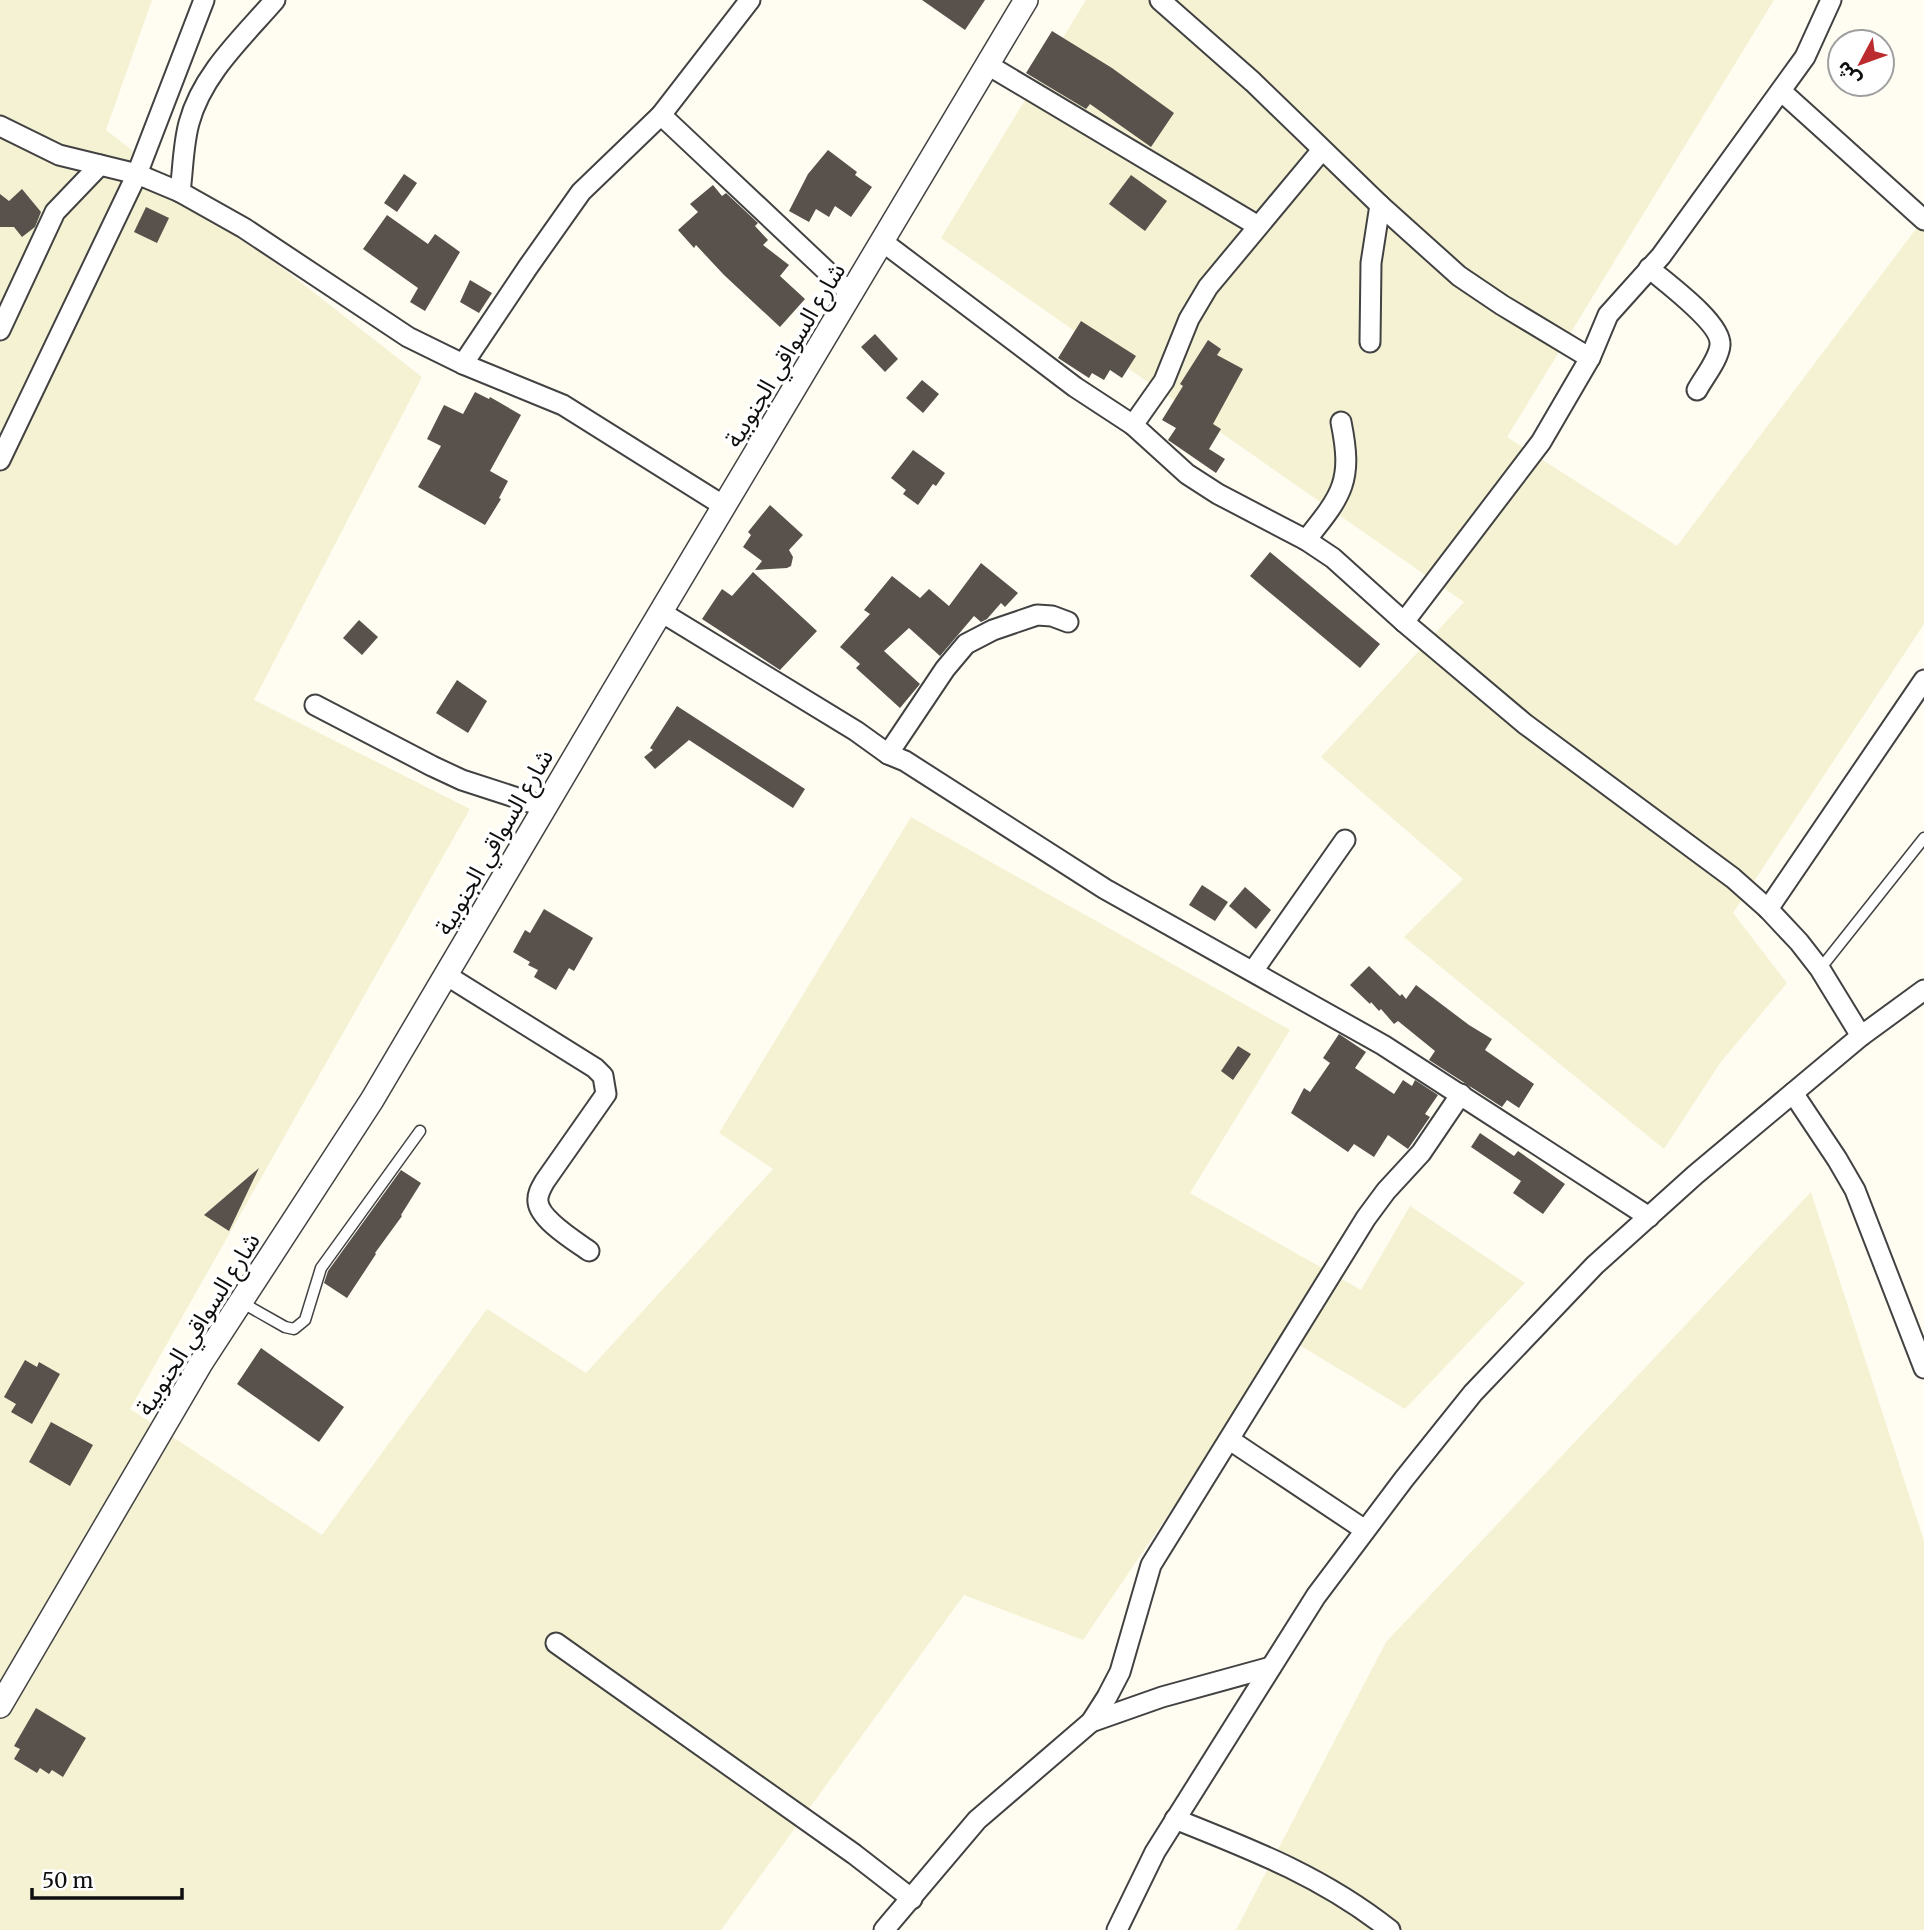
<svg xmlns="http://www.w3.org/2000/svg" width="1924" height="1930" viewBox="0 0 1924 1930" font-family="Merriweather,'Noto Sans Arabic',serif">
<rect width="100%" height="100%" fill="#fffcf2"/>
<g fill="#f4f2d2">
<path d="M 0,0 L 152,0 L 106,130 L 422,377 L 254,700 L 470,809 L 130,1409 L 322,1535 L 487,1309 L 586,1373 L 773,1169 L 719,1133 L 911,817 L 1290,1030 L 1190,1193 L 1361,1290 L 1410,1206 L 1525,1283 L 1405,1409 L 1288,1338 L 1083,1640 L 964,1595 L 721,1930 L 0,1930 Z"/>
<path d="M 1086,0 L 1774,0 L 1507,437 L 1677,546 L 1922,221 L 1924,223 L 1924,624 L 1733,913 L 1787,983 L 1720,1063 L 1664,1149 L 1404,937 L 1463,879 L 1321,757 L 1464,602 L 941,238 Z"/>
<path d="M 1811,1192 L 1924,1541 L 1924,1930 L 1236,1930 L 1386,1642 Z"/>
</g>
<g fill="#58514c">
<path d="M 922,0 L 985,0 L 965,30 Z"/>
<path d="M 1052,31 L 1112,68 L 1174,113 L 1151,147 L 1090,104 L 1086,109 L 1026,73 Z"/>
<path d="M 828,150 L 857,172 L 855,175 L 872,187 L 851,217 L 835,206 L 829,217 L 816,209 L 809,222 L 789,211 L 808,174 Z"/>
<path d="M 404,174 L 417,183 L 397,212 L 384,203 Z"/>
<path d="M 1131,175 L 1167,201 L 1145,231 L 1109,204 Z"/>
<path d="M 713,185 L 722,196 L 726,193 L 758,223 L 755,226 L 768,240 L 763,245 L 789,265 L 780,276 L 805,299 L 780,327 L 724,275 L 696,245 L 694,248 L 678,230 L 698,212 L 690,204 Z"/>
<path d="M 22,189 L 41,212 L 35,227 L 22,237 L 14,227 L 0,227 L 0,194 L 9,201 Z"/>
<path d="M 146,207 L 169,218 L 157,243 L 134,232 Z"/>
<path d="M 387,215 L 428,244 L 435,234 L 460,252 L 425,311 L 410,302 L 418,288 L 363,249 Z"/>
<path d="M 470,280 L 492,293 L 479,313 L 460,302 Z"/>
<path d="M 1081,321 L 1136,356 L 1122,378 L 1110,370 L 1104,380 L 1092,373 L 1089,378 L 1058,358 Z"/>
<path d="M 875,334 L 898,359 L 885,372 L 861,347 Z"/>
<path d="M 1208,340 L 1221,349 L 1217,355 L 1243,369 L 1213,424 L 1221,429 L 1209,449 L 1225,459 L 1216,473 L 1168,440 L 1176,428 L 1162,420 L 1183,386 L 1180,384 Z"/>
<path d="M 922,380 L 939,394 L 923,413 L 906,398 Z"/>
<path d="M 475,392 L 489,399 L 490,397 L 521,415 L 490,471 L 508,481 L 499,498 L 501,499 L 485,525 L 418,487 L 441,446 L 427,439 L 444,405 L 463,414 Z"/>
<path d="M 913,450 L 945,473 L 936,486 L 933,484 L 918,505 L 903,494 L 906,490 L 891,478 Z"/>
<path d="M 770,505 L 803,535 L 789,550 L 793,557 L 791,566 L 787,568 L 755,570 L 762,561 L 743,547 L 751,535 L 748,532 Z"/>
<path d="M 1270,552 L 1380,644 L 1360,668 L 1250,576 Z"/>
<path d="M 981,563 L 1018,593 L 1005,607 L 1001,603 L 987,619 L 981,622 L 974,616 L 940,656 L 909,628 L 884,651 L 920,684 L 900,708 L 856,668 L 860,664 L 840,647 L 870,614 L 864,610 L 892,576 L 920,598 L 929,589 L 949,606 Z"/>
<path d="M 753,572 L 817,631 L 780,670 L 702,619 L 722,589 L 732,596 Z"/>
<path d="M 359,620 L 378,637 L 362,655 L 343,638 Z"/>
<path d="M 457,680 L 487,701 L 468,733 L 436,713 Z"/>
<path d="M 677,706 L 805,789 L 793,808 L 689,740 L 655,769 L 644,757 L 653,750 L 650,748 Z"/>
<path d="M 1202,885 L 1228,902 L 1215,921 L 1189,905 Z"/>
<path d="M 1245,887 L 1271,910 L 1256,929 L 1229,906 Z"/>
<path d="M 544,909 L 593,938 L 574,971 L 569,968 L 556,990 L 534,977 L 538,970 L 528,965 L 530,962 L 513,952 L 525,930 L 530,933 Z"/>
<path d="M 1369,966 L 1400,996 L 1402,994 L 1406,999 L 1416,985 L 1469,1025 L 1492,1039 L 1485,1050 L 1534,1084 L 1519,1108 L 1507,1100 L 1502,1107 L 1429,1060 L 1435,1051 L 1398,1021 L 1394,1024 L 1381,1009 L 1379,1011 L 1371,1002 L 1370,1004 L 1350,985 Z"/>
<path d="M 1339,1034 L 1366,1052 L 1355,1068 L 1394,1094 L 1403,1080 L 1412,1086 L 1415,1080 L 1438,1095 L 1425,1114 L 1430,1117 L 1408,1149 L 1388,1135 L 1374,1157 L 1354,1144 L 1348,1152 L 1291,1113 L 1304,1088 L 1310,1092 L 1330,1063 L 1323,1058 Z"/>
<path d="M 1238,1046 L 1251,1054 L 1233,1080 L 1221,1071 Z"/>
<path d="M 1480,1133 L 1514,1156 L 1518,1151 L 1565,1184 L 1543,1214 L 1513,1193 L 1521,1181 L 1471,1147 Z"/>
<path d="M 259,1168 L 229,1231 L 204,1215 Z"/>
<path d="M 401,1170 L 421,1183 L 401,1215 L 402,1216 L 375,1253 L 376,1254 L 347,1298 L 324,1283 L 328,1271 Z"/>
<path d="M 261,1348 L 344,1407 L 319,1442 L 237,1384 Z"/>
<path d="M 25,1360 L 37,1367 L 39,1362 L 60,1374 L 32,1424 L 11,1412 L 16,1404 L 4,1397 Z"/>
<path d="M 51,1422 L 93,1445 L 70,1486 L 29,1462 Z"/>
<path d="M 36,1708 L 86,1738 L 63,1777 L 52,1770 L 49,1774 L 40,1768 L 37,1773 L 14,1759 L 20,1749 L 14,1746 Z"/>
</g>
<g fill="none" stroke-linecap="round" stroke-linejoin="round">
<defs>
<g id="service">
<path d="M 1820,969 L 1924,838"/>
<path d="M 241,1302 L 285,1327 L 294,1329 L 305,1320 L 321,1268 L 420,1131"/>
</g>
<g id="minor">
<path d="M 1160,0 L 1253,82 L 1380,205 L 1459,276 L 1502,305 L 1590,358"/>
<path d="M 988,65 L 1258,226"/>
<path d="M 1781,91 L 1924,220"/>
<path d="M 661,115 L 851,294"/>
<path d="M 0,126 L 59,155 L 137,174 L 180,192 L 244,228 L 408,337 L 463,364 L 563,405 L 724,506"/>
<path d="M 180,192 C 183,170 183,145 189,123 C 202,74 243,37 275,0"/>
<path d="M 883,242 L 1075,387 L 1133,425 L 1187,474 L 1218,494 L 1306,540 L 1333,558 L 1404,622 L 1525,724 L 1733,878 L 1768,909 L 1799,942 L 1820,969 L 1861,1036"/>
<path d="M 1649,268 C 1666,283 1722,323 1720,345 C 1719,359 1704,377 1697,390"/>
<path d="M 0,330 L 55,212 L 100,165"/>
<path d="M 1370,342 L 1371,263 L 1380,205"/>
<path d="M 463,364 L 528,267 L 581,192 L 661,115 L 750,0"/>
<path d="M 1133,425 L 1164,381 L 1189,319 L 1208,287 L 1322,150"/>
<path d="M 0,460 L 137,174 L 204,0"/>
<path d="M 1306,540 C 1343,494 1353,481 1341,422"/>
<path d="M 661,612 L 856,731 L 888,754 L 905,761 L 1105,889 L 1383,1045 L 1649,1217"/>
<path d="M 1404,622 L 1541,442 L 1590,358 L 1608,315 L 1661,256 L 1805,57 L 1831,0"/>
<path d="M 315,705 L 432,766 L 462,780 L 545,807"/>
<path d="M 888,754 L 945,669 L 966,644 L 993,630 L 1037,615 L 1052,616 L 1068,622"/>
<path d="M 1768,909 L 1924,680"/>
<path d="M 1253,971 L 1345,840"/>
<path d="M 446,975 L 595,1068 L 603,1076 L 606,1094 L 545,1181 C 541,1188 537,1194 538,1202 C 540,1220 575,1241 589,1251"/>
<path d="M 1793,1093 L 1837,1159 L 1855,1190 L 1924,1368"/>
<path d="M 1230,1440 L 1365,1530"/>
<path d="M 556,1643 L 854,1854 L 912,1899"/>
<path d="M 1091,1722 L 1162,1697 L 1271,1667"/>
<path d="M 1175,1819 C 1253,1850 1323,1877 1390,1930"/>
<path d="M 884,1930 L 977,1820 L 1091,1722 L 1107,1697 L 1120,1672 L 1151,1565 L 1366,1218 L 1386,1191 L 1421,1153 L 1461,1094"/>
<path d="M 1117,1930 L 1155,1852 L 1316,1596 L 1404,1479 L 1473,1393 L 1595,1265 L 1695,1175 L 1861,1036 L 1924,990"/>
</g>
<path id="tertiary" d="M 0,1706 L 201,1363 L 372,1100 L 613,692 L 1026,0"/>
</defs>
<use href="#service" stroke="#424242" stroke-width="13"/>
<use href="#minor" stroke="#424242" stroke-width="23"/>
<use href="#tertiary" stroke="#424242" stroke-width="26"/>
<use href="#service" stroke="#fff" stroke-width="10"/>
<use href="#minor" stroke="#fff" stroke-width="19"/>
<use href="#tertiary" stroke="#fff" stroke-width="23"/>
</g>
<g text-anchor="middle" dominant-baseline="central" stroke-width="7" stroke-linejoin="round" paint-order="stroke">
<g font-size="24" fill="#0f0f0f" stroke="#fff">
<text transform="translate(785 355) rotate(-59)">شارع السواقي الجنوبية</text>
<text transform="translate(494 842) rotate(-60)">شارع السواقي الجنوبية</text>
<text transform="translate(198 1324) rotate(-58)">شارع السواقي الجنوبية</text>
</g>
</g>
<g transform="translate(1861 63) rotate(229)"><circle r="33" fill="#ffffff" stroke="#9f9f9f" stroke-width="2"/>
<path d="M0-5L12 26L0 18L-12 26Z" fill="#bc2b2e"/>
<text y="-10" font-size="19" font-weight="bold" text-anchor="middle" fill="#0f0f0f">ش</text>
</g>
<path d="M32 1888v10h150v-10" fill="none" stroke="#0f0f0f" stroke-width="3.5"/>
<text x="42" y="1888" font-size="21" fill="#0f0f0f" stroke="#ffffff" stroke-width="5" paint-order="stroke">50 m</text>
</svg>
